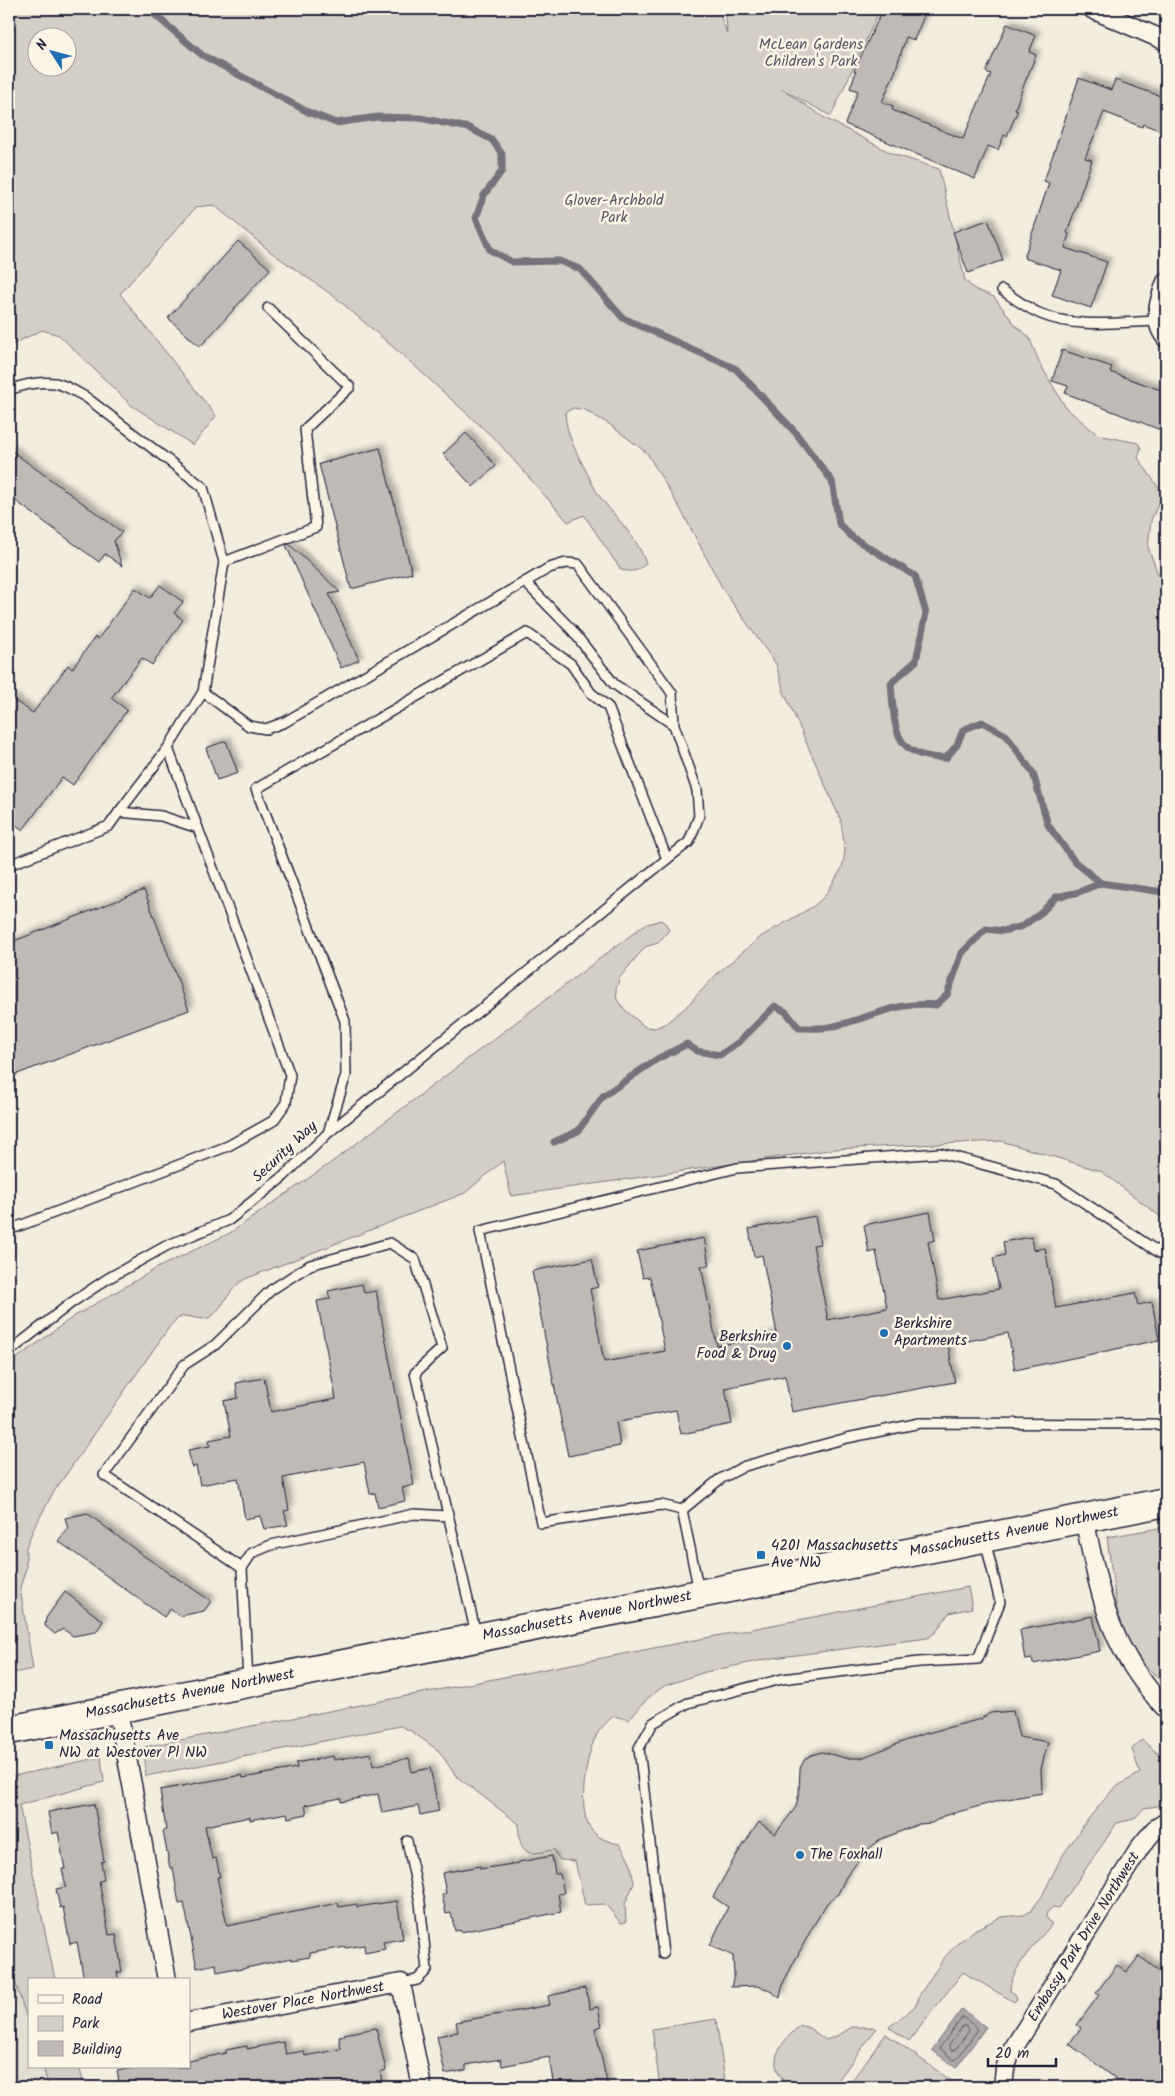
<svg xmlns="http://www.w3.org/2000/svg" width="1175" height="2096" viewBox="0 0 1175 2096" font-family="Kalam,sans-serif">
<defs>
<filter id="shadow"><feDropShadow dx="4.5" dy="-4.5" stdDeviation="2.5" flood-color="#0004"/></filter>
</defs>
<rect width="100%" height="100%" fill="#f3edde"/>
<filter id="ink" filterUnits="userSpaceOnUse"><feTurbulence type="fractalNoise" baseFrequency=".02" numOctaves="2"/><feDisplacementMap in="SourceGraphic" scale="10" xChannelSelector="R" yChannelSelector="G"/><feConvolveMatrix kernelMatrix="1 2 1 2 8 2 1 2 1" color-interpolation-filters="sRGB"/></filter>
<g filter="url(#ink)">
<path fill="#e3ded2" d="M 9,1919 L 29,1980 L 29,2067 L 65,2067 L 73,2087 L 9,2087 Z"/>
<g fill="#d4cfc6" stroke="#7b7880" fill-rule="evenodd">
<path d="M 9,9 L 724,9 L 720,14 L 727,34 L 726,13 L 730,9 L 880,9 L 831,116 L 782,89 L 823,117 L 893,154 L 939,169 L 965,280 L 974,289 L 994,297 L 1016,326 L 1029,337 L 1040,364 L 1066,408 L 1098,435 L 1138,443 L 1141,448 L 1138,458 L 1163,494 L 1151,520 L 1148,547 L 1160,579 L 1166,581 L 1166,1221 L 1101,1171 L 1001,1141 L 835,1149 L 511,1196 L 503,1161 L 465,1193 L 245,1279 C 230,1287 225,1305 212,1316 C 201,1324 189,1312 179,1318 C 175,1320 172,1324 170,1326 L 53,1493 L 33,1530 L 26,1548 L 26,1568 L 20,1588 L 33,1669 L 9,1674 L 9,1364 L 73,1317 L 159,1267 L 230,1233 L 332,1162 L 644,925 L 661,920 L 666,924 L 669,930 L 658,943 L 645,947 L 620,977 L 616,989 L 617,1000 L 624,1009 L 645,1027 L 655,1028 L 665,1024 L 685,1008 L 719,972 L 762,936 L 814,906 L 825,896 L 842,868 L 845,852 L 841,821 L 784,692 L 776,664 L 724,591 L 682,512 L 647,453 L 609,424 L 585,410 L 574,408 L 565,412 C 566,435 577,453 587,473 C 591,481 595,490 600,497 C 617,519 637,537 646,563 C 638,572 632,572 621,570 L 584,515 L 568,522 L 496,440 L 407,359 L 335,297 L 272,253 L 214,205 L 196,207 L 120,294 L 216,416 L 193,445 L 131,405 L 59,335 L 42,330 L 9,346 ZM 38,38 L 68,38 L 68,68 L 38,68 Z"/>
<path d="M 1166,1527 L 1166,1685 L 1141,1662 L 1119,1626 L 1107,1537 Z"/>
<path d="M 968,1587 L 972,1608 L 949,1613 L 936,1632 L 928,1638 L 773,1658 L 705,1672 L 664,1686 L 648,1698 L 629,1720 L 614,1716 L 611,1718 C 606,1723 599,1730 596,1736 C 586,1756 577,1808 590,1828 C 597,1838 608,1842 620,1844 L 630,1862 L 634,1883 L 625,1904 L 626,1922 L 621,1923 L 605,1904 L 585,1905 L 575,1861 L 560,1860 L 554,1850 C 547,1851 536,1854 530,1853 C 519,1850 518,1832 519,1824 L 456,1776 L 439,1751 L 411,1731 L 400,1726 L 146,1776 L 144,1747 Z"/>
<path d="M 1142,1740 L 1162,1757 L 1166,1758 L 1166,1801 L 1158,1806 L 1144,1808 L 1134,1819 L 1117,1823 L 1059,1908 L 1053,1907 L 1047,1912 L 1046,1917 L 1052,1924 C 1038,1941 1010,1969 1010,1991 L 1015,1994 L 1017,1999 L 1014,2002 L 963,1972 L 909,2041 L 889,2027 L 913,2008 L 917,2003 L 920,1994 L 944,1958 L 959,1942 L 976,1929 L 1001,1917 L 1024,1915 L 1031,1911 L 1042,1896 L 1061,1858 L 1085,1823 L 1114,1788 L 1140,1773 L 1132,1749 Z"/>
<path d="M 101,1757 L 104,1782 L 19,1805 L 55,1980 L 29,1980 L 29,2025 L 9,1963 L 9,1777 Z"/>
<path d="M 716,2019 L 726,2087 L 660,2087 L 652,2029 Z"/>
<path d="M 800,2025 L 809,2028 L 826,2040 L 839,2035 L 852,2027 L 873,2027 L 876,2029 L 833,2087 L 787,2087 C 784,2081 777,2072 776,2065 C 774,2049 790,2035 800,2025 Z"/>
<path d="M 886,2034 L 960,2087 L 847,2087 Z"/>
<path d="M 43,2067 L 79,2067 L 85,2087 L 49,2087 Z"/>
</g>
<path fill="#aca7a6" stroke="#75727b" d="M 962,2009 L 986,2027 L 956,2068 L 932,2050 Z"/>
<g fill="none" stroke-linecap="round" stroke-linejoin="round">
<g stroke="#595766" stroke-width="1">
<path d="M 963,2017 L 978,2029 L 957,2059 L 954,2060 L 940,2048 Z"/>
<path d="M 963,2026 L 966,2026 L 969,2031 L 955,2050 L 952,2051 L 949,2046 Z"/>
</g>
<g stroke="#75727b" stroke-width="7">
<path d="M 148,9 L 202,55 L 308,112 L 336,123 L 377,117 L 420,118 L 469,128 L 492,140 L 502,154 L 502,171 L 484,195 L 476,218 L 490,250 L 512,262 L 559,261 L 580,269 L 623,318 L 736,369 L 795,432 L 832,481 L 839,524 L 852,537 L 915,576 L 926,613 L 916,661 L 891,683 C 895,726 891,758 946,758 L 957,745 L 963,730 L 982,722 L 1006,735 L 1033,773 L 1048,825 L 1075,862 L 1101,883 L 1163,892 L 1166,894"/>
<path d="M 554,1142 L 578,1131 L 603,1096 L 657,1059 L 687,1044 L 697,1051 L 720,1055 L 740,1041 L 775,1006 L 786,1012 L 799,1028 C 809,1028 820,1029 830,1027 C 866,1020 898,1000 936,1005 L 947,995 L 962,953 L 986,929 L 1003,931 L 1023,926 L 1042,912 L 1056,897 L 1079,892 L 1101,883"/>
</g>
</g>
<g fill="#bfbab6" stroke="#22223b" filter="url(#shadow)">
<path d="M 883,9 L 927,9 L 914,40 L 906,37 L 895,72 L 882,102 L 893,106 L 892,110 L 963,139 L 991,74 L 986,72 L 1007,24 L 1036,36 L 1029,52 L 1036,55 L 1021,92 L 1015,109 L 1018,110 L 1007,136 L 1004,135 L 998,150 L 988,146 L 975,179 L 845,124 L 858,91 L 850,88 L 856,72 L 854,71 Z"/>
<path d="M 1079,78 L 1111,90 L 1115,80 L 1166,98 L 1166,133 L 1143,124 L 1142,127 L 1104,112 L 1085,158 L 1092,160 L 1067,233 L 1069,234 L 1065,248 L 1107,262 L 1091,308 L 1052,295 L 1061,270 L 1024,258 L 1049,183 L 1044,181 Z"/>
<path d="M 988,220 L 1003,260 L 968,273 L 953,232 Z"/>
<path d="M 238,241 L 270,269 L 200,347 L 168,318 Z"/>
<path d="M 1062,350 L 1112,367 L 1110,372 L 1166,392 L 1166,432 L 1065,393 L 1068,386 L 1052,381 Z"/>
<path d="M 466,433 L 496,466 L 473,487 L 443,454 Z"/>
<path d="M 380,448 L 412,573 L 351,589 L 319,464 Z"/>
<path d="M 9,449 L 122,532 L 114,541 L 122,566 L 105,554 L 99,562 L 9,496 Z"/>
<path d="M 289,544 L 340,592 L 329,594 L 359,660 L 341,668 L 286,545 Z"/>
<path d="M 160,585 L 183,602 L 174,613 L 183,620 L 152,665 L 142,658 L 111,698 L 127,710 L 73,785 L 62,777 L 23,830 L 9,820 L 9,697 L 33,713 L 68,665 L 72,669 L 95,637 L 98,639 L 135,588 L 150,598 Z"/>
<path d="M 226,741 L 238,773 L 217,780 L 206,748 Z"/>
<path d="M 144,890 L 189,1010 L 9,1077 L 9,943 Z"/>
<path d="M 930,1212 L 935,1240 L 928,1242 L 939,1300 L 999,1289 L 993,1258 L 1005,1255 L 1003,1242 L 1031,1237 L 1033,1250 L 1045,1248 L 1056,1308 L 1135,1293 L 1138,1305 L 1152,1302 L 1159,1340 L 1015,1370 L 1008,1333 L 948,1345 L 955,1382 L 792,1412 L 785,1376 L 725,1388 L 732,1424 L 681,1434 L 676,1410 L 616,1422 L 620,1446 L 568,1456 L 532,1271 L 592,1259 L 598,1287 L 590,1289 L 604,1362 L 665,1351 L 650,1277 L 643,1278 L 637,1251 L 704,1238 L 709,1265 L 701,1266 L 717,1346 L 777,1334 L 762,1255 L 754,1257 L 749,1229 L 815,1216 L 820,1244 L 813,1245 L 828,1320 L 887,1308 L 876,1251 L 869,1253 L 864,1225 Z"/>
<path d="M 362,1284 L 364,1293 L 376,1291 L 414,1485 L 402,1488 L 405,1501 L 378,1507 L 375,1493 L 370,1494 L 364,1462 L 283,1478 L 289,1510 L 284,1511 L 288,1525 L 264,1529 L 260,1516 L 245,1519 L 238,1478 L 200,1485 L 196,1466 L 192,1467 L 188,1450 L 210,1446 L 209,1440 L 231,1436 L 224,1401 L 238,1398 L 236,1383 L 264,1378 L 271,1412 L 336,1399 L 317,1301 L 330,1299 L 328,1291 Z"/>
<path d="M 87,1513 L 141,1554 L 211,1601 L 204,1611 L 180,1616 L 170,1609 L 164,1617 L 58,1541 L 68,1528 L 65,1518 Z"/>
<path d="M 65,1592 L 103,1621 L 96,1632 L 73,1636 L 63,1629 L 55,1634 L 45,1626 L 46,1618 Z"/>
<path d="M 1093,1616 L 1100,1651 L 1033,1664 L 1032,1659 L 1025,1660 L 1020,1630 Z"/>
<path d="M 1013,1711 L 1019,1737 L 1048,1742 L 1041,1769 L 1042,1793 L 1002,1800 L 943,1816 L 932,1823 L 919,1824 L 879,1840 L 866,1851 L 846,1877 L 838,1894 L 827,1903 L 812,1928 L 783,1983 L 780,1998 L 767,1989 L 757,1986 L 731,1987 L 734,1975 L 733,1956 L 710,1945 L 728,1907 L 713,1897 L 734,1859 L 759,1822 L 775,1834 L 796,1807 L 799,1793 L 800,1768 L 805,1759 L 811,1755 L 822,1752 L 845,1758 L 861,1758 L 920,1735 L 981,1719 L 990,1713 Z"/>
<path d="M 371,1753 L 373,1766 L 409,1758 L 412,1772 L 430,1768 L 439,1811 L 420,1815 L 418,1806 L 382,1813 L 378,1794 L 341,1802 L 341,1798 L 305,1805 L 307,1814 L 288,1818 L 287,1813 L 250,1820 L 250,1817 L 205,1826 L 212,1859 L 216,1858 L 220,1877 L 217,1877 L 227,1926 L 338,1903 L 339,1907 L 357,1904 L 357,1907 L 397,1901 L 403,1939 L 383,1942 L 385,1949 L 365,1953 L 364,1945 L 346,1948 L 346,1947 L 310,1953 L 310,1957 L 292,1960 L 291,1958 L 237,1970 L 236,1968 L 217,1972 L 216,1964 L 197,1968 L 184,1903 L 179,1904 L 173,1868 L 170,1868 L 163,1831 L 166,1830 L 160,1790 L 242,1775 L 243,1778 L 297,1768 L 296,1763 L 333,1756 L 334,1760 Z"/>
<path d="M 94,1804 L 104,1861 L 101,1862 L 104,1880 L 99,1881 L 109,1935 L 116,1934 L 122,1972 L 117,1972 L 119,1980 L 84,1980 L 77,1942 L 70,1944 L 63,1907 L 60,1908 L 56,1889 L 66,1887 L 62,1869 L 65,1869 L 58,1832 L 52,1834 L 48,1812 Z"/>
<path d="M 552,1856 L 555,1874 L 560,1874 L 564,1893 L 558,1894 L 561,1912 L 461,1932 L 460,1930 L 455,1931 L 451,1913 L 446,1914 L 442,1895 L 446,1893 L 442,1873 L 480,1866 L 480,1869 L 519,1863 L 519,1862 Z"/>
<path d="M 1139,1956 L 1166,1976 L 1166,2073 L 1155,2087 L 1108,2087 L 1115,2078 L 1069,2044 L 1081,2028 L 1077,2025 L 1099,1995 L 1096,1993 L 1117,1965 L 1127,1972 Z"/>
<path d="M 585,1988 L 590,2009 L 598,2007 L 602,2026 L 595,2028 L 608,2087 L 554,2087 L 549,2057 L 502,2066 L 501,2059 L 466,2065 L 466,2070 L 445,2074 L 437,2036 L 458,2032 L 456,2022 L 550,2005 L 548,1996 Z"/>
<path d="M 376,2028 L 386,2070 L 380,2072 L 383,2087 L 292,2087 L 291,2083 L 272,2087 L 120,2087 L 117,2071 L 138,2067 L 189,2067 L 189,2061 L 226,2053 L 226,2050 L 247,2046 L 247,2049 L 283,2042 L 286,2054 L 304,2051 L 305,2056 L 341,2049 L 339,2037 L 345,2036 L 344,2034 Z"/>
</g>
<g fill="none" stroke-linecap="round" stroke-linejoin="round">
<defs>
<g id="lane">
<path d="M 1002,290 C 1014,298 1028,309 1041,314 C 1076,329 1121,322 1157,321"/>
<path d="M 9,390 C 22,385 40,381 55,383 C 66,385 78,393 87,398 L 203,487 L 224,562 L 203,692 L 168,748 L 119,812"/>
<path d="M 224,562 L 316,527 L 305,429 L 350,387 L 268,308"/>
<path d="M 525,582 L 572,630 L 614,684 L 674,725"/>
<path d="M 203,692 L 249,726 L 266,729 L 285,722 L 549,568 L 566,563 L 578,564 L 672,693 L 674,725 L 697,790 L 699,816 L 689,842 L 667,859"/>
<path d="M 9,865 L 109,826 L 119,812 L 161,816 L 198,828"/>
<path d="M 9,1230 L 228,1146 L 273,1121 L 286,1103 L 290,1075 L 168,748"/>
<path d="M 9,1352 L 71,1303 L 107,1279 L 166,1246 L 229,1220 L 283,1177 L 328,1133 L 346,1075 L 345,1021 L 256,789 L 527,633 L 571,664 L 591,693 L 608,707 L 667,859 L 328,1133"/>
<path d="M 682,1510 L 661,1505 L 541,1523 L 480,1231 L 737,1168 L 940,1153 L 1056,1184 L 1166,1257"/>
<path d="M 242,1568 L 104,1475 L 184,1365 L 215,1345 L 271,1290 L 310,1265 L 390,1243 L 415,1259 L 442,1348 L 415,1373 L 476,1634"/>
<path d="M 699,1591 L 682,1510 L 720,1479 L 745,1466 L 847,1438 L 920,1423 L 1155,1424 L 1166,1428"/>
<path d="M 248,1680 L 242,1568 L 252,1553 L 271,1545 L 414,1514 L 448,1516"/>
<path d="M 663,1954 L 639,1748 L 653,1723 L 688,1703 L 782,1679 L 919,1662 L 978,1659 L 1000,1602 L 985,1540"/>
<path d="M 401,1983 L 417,1980 L 427,1970 L 420,1902 L 407,1841"/>
</g>
<g id="street">
<path d="M 1092,9 L 1166,41"/>
<path d="M 1166,282 C 1159,301 1152,321 1166,338"/>
<path d="M 1084,1518 C 1101,1597 1108,1648 1166,1709"/>
<path d="M 117,1708 C 136,1798 150,1889 167,1980"/>
<path d="M 189,2022 L 401,1983 L 422,2087"/>
<path d="M 1003,2087 L 1005,2069 L 1011,2052 L 1141,1846 L 1155,1829 L 1166,1822"/>
</g>
<path id="primary" d="M 9,1730 L 1166,1502"/>
</defs>
<use href="#lane" stroke="#22223b" stroke-width="12"/>
<use href="#street" stroke="#22223b" stroke-width="21"/>
<use href="#primary" stroke="#22223b" stroke-width="31"/>
<use href="#lane" stroke="#fcf5e5" stroke-width="9"/>
<use href="#street" stroke="#fcf5e5" stroke-width="18"/>
<use href="#primary" stroke="#fcf5e5" stroke-width="28"/>
</g>
</g>
<g fill="#1f6fb2" stroke="#fcf5e5" stroke-width="2">
<circle cx="884" cy="1333" r="5"/>
<circle cx="787" cy="1346" r="5"/>
<rect x="756" y="1550" width="10" height="10" rx="2.5"/>
<rect x="44" y="1740" width="10" height="10" rx="2.5"/>
<circle cx="800" cy="1855" r="5"/>
</g>
<g text-anchor="middle" dominant-baseline="central" stroke-width="5" stroke-linejoin="round" paint-order="stroke">
<g font-size="15" fill="#575665" stroke="#fcf5e5">
<text x="811" y="45">McLean Gardens<tspan x="811" dy="17">Children's Park</tspan></text>
<text x="614" y="201">Glover-Archbold<tspan x="614" dy="17">Park</tspan></text>
</g>
<g font-size="15" fill="#22223b" stroke="#fcf5e5">
<text transform="translate(285 1152) rotate(-43)">Security Way</text>
<text transform="translate(1014 1532) rotate(-11)">Massachusetts Avenue Northwest</text>
<text transform="translate(587 1616) rotate(-11)">Massachusetts Avenue Northwest</text>
<text transform="translate(190 1694) rotate(-11)">Massachusetts Avenue Northwest</text>
<text transform="translate(1084 1937) rotate(-58)">Embassy Park Drive Northwest</text>
<text transform="translate(303 2001) rotate(-10)">Westover Place Northwest</text>
</g>
<g font-size="15" fill="#22223b" stroke="#fcf5e5" text-anchor="start">
<text x="894" y="1324">Berkshire<tspan x="894" dy="17">Apartments</tspan></text>
<text x="777" y="1337" text-anchor="end">Berkshire<tspan x="777" dy="17">Food &amp; Drug</tspan></text>
<text x="771" y="1546">4201 Massachusetts<tspan x="771" dy="17">Ave NW</tspan></text>
<text x="59" y="1736">Massachusetts Ave<tspan x="59" dy="17">NW at Westover Pl NW</tspan></text>
<text x="810" y="1855">The Foxhall</text>
</g>
</g>
<rect width="1175" height="2096" fill="none" stroke="#fcf5e5" stroke-width="30"/>
<rect x="15" y="15" width="1145" height="2066" fill="none" stroke="#22223b" stroke-width="2" filter="url(#ink)"/>
<rect x="28" y="1978" width="162" height="90" fill="#fcf5e5" stroke="#a5a1a1"/>
<rect x="38" y="1995" width="25" height="8" fill="#fcf5e5" stroke="#a5a1a1"/>
<text x="72" y="2004" font-size="15" fill="#22223b">Road</text>
<rect x="38" y="2016" width="25" height="15" fill="#d4cfc6" stroke="#a5a1a1"/>
<text x="72" y="2028" font-size="15" fill="#22223b">Park</text>
<rect x="38" y="2041" width="25" height="15" fill="#bfbab6" stroke="#a5a1a1"/>
<text x="72" y="2054" font-size="15" fill="#22223b">Building</text>
<g transform="translate(52 52) rotate(306)"><circle r="24" fill="#fcf5e5" stroke="#a5a1a1"/>
<path d="M0-4L9 19L0 12L-9 19Z" fill="#1f6fb2"/>
<text y="-8" font-size="14" font-weight="bold" text-anchor="middle" fill="#22223b">N</text>
</g>
<path d="M988 2058v8h68v-8" fill="none" stroke="#22223b" stroke-width="2.5"/>
<text x="995" y="2058" font-size="15" fill="#22223b" stroke="#fcf5e5" stroke-width="4" paint-order="stroke">20 m</text>
</svg>
